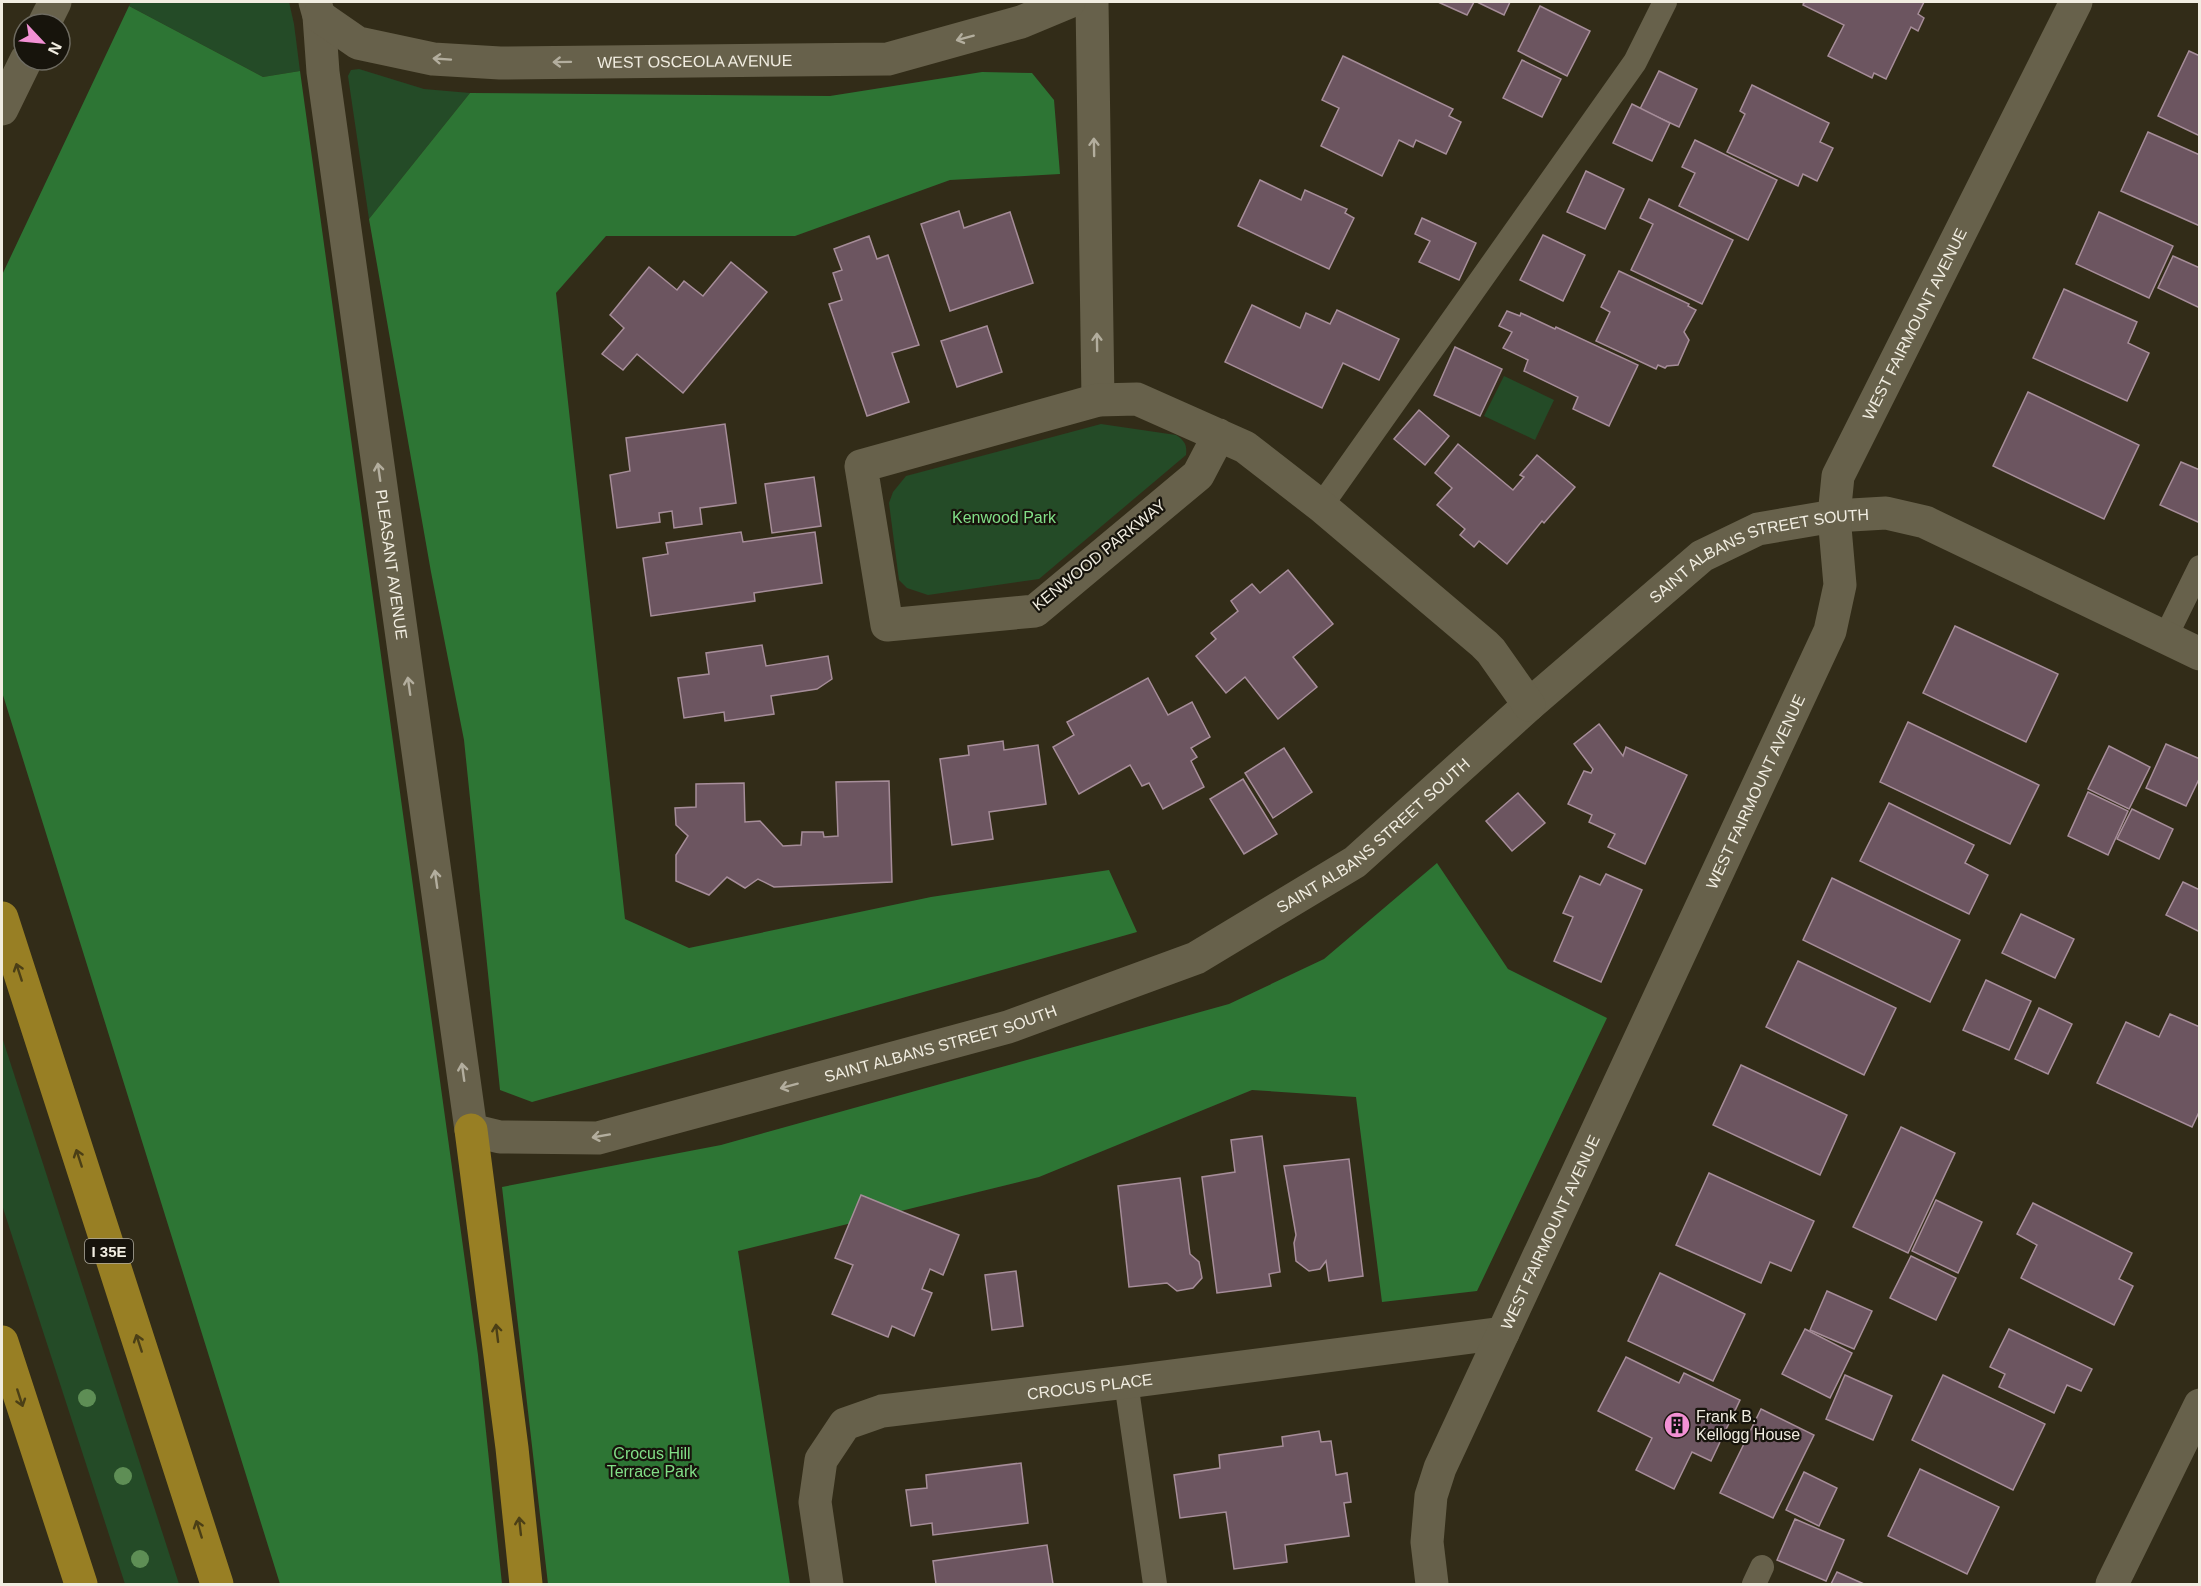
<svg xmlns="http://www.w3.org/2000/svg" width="2201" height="1586" viewBox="0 0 2201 1586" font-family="Helvetica,sans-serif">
<rect width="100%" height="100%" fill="#322c18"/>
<g fill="#244b27">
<path d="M 131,2 L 289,2 L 294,24 L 300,71 L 263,77 L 129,6 Z"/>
<path d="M 359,69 L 424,89 L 470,93 L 369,219 L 348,76 L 351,70 Z"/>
<path d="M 1504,376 L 1554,400 L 1535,440 L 1484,416 Z"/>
<path d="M 1101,424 L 1176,435 C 1185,441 1187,445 1186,455 L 1039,579 L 928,595 L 907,588 L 899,580 L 889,503 L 893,492 L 906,476 Z"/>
<path d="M 2,1037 L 179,1584 L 125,1584 L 2,1205 Z"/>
</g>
<g fill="#2d7534">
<path d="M 129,6 L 263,77 L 300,71 L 478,1355 L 502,1584 L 280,1584 L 2,692 L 2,275 Z"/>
<path d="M 982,72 L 1032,73 L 1054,100 L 1060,174 L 950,180 L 795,236 L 606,236 L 556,293 L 625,919 L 689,948 L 931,897 L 1109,870 L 1137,932 L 532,1102 L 500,1090 L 464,740 L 431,572 L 369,219 L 470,93 L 830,96 Z"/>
<path d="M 1437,863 L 1508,969 L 1607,1018 L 1477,1291 L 1382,1302 L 1356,1097 L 1252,1090 L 1039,1177 L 738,1251 L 790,1584 L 548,1584 L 502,1187 L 721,1145 L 1229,1004 L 1324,959 Z"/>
</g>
<g fill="#6c5560" stroke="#a68d99" stroke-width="1.5">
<path d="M 1438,2 L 1474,2 L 1467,15 Z"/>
<path d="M 1477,2 L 1510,2 L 1504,15 Z"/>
<path d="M 1801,2 L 1924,2 L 1918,14 L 1924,18 L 1918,31 L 1911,27 L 1886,79 L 1874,73 L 1872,78 L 1828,56 L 1844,25 L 1803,5 L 1804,3 Z"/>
<path d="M 1540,6 L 1590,31 L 1567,76 L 1518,51 Z"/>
<path d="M 2189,51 L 2200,56 L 2200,136 L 2158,116 Z"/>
<path d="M 1343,56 L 1453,109 L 1449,116 L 1461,122 L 1446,154 L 1416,140 L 1413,147 L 1399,140 L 1382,176 L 1321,146 L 1339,108 L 1322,100 Z"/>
<path d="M 1522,60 L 1561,79 L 1542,117 L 1503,98 Z"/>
<path d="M 1659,71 L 1697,89 L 1679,127 L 1640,109 Z"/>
<path d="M 1752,85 L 1829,123 L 1820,142 L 1833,148 L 1817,181 L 1803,174 L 1798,186 L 1727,152 L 1745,114 L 1740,111 Z"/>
<path d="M 1632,104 L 1670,123 L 1652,161 L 1613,143 Z"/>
<path d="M 2148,132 L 2200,155 L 2200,226 L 2121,191 Z"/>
<path d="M 1695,140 L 1777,180 L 1748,240 L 1679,206 L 1695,173 L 1682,167 Z"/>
<path d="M 1586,171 L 1624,189 L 1605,229 L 1567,212 Z"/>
<path d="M 1260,180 L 1301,200 L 1305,190 L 1347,209 L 1345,213 L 1354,218 L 1329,269 L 1238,226 Z"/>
<path d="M 1649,199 L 1733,240 L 1702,304 L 1631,270 L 1653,224 L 1640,218 Z"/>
<path d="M 959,211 L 964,228 L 1010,212 L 1033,283 L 950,311 L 921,224 Z"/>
<path d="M 2099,212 L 2173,246 L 2149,298 L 2076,264 Z"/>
<path d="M 1422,218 L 1476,243 L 1459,280 L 1419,262 L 1430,241 L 1415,234 Z"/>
<path d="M 1543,235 L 1585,255 L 1563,301 L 1520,280 Z"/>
<path d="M 869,236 L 877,259 L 888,255 L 919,345 L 892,353 L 909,402 L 867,416 L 829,304 L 842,300 L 833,273 L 842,270 L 834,249 Z"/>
<path d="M 2173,256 L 2200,268 L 2200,308 L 2158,288 Z"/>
<path d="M 731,262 L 767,292 L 683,393 L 637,354 L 623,370 L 602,354 L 624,328 L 610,315 L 649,267 L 677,290 L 684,281 L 703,296 Z"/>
<path d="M 1619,271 L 1689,304 L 1688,306 L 1696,310 L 1684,332 L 1689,340 L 1678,365 L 1667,366 L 1665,368 L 1658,365 L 1656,369 L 1596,341 L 1610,312 L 1601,307 Z"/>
<path d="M 2064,289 L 2137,322 L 2128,343 L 2149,353 L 2127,401 L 2033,358 Z"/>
<path d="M 1252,305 L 1300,328 L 1306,313 L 1330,324 L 1337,310 L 1399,339 L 1379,380 L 1343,363 L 1322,408 L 1225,362 Z"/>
<path d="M 1507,311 L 1520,316 L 1521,313 L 1555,329 L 1556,327 L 1638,365 L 1609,426 L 1573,409 L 1578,397 L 1524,371 L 1528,360 L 1503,348 L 1512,332 L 1499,326 Z"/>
<path d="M 987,326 L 1002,372 L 957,387 L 941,341 Z"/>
<path d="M 1455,347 L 1502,369 L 1480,416 L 1434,395 Z"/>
<path d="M 2028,392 L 2139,445 L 2104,519 L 1993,466 Z"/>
<path d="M 1419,410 L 1449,436 L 1425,465 L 1394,439 Z"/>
<path d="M 725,424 L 736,503 L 700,508 L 702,524 L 674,528 L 672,511 L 659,513 L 660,522 L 617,528 L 610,475 L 630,471 L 626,438 Z"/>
<path d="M 1458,444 L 1513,490 L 1524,477 L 1520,475 L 1537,455 L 1575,487 L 1544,523 L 1542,521 L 1507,564 L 1479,541 L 1474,547 L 1460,535 L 1465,529 L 1437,505 L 1452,488 L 1435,473 Z"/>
<path d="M 2181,462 L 2200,470 L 2200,519 L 2198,522 L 2160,505 Z"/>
<path d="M 814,477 L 821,526 L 772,533 L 765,484 Z"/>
<path d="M 741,532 L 743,542 L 815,532 L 822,583 L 754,593 L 755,601 L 651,616 L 643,558 L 668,554 L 666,543 Z"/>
<path d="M 1288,570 L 1333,624 L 1293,657 L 1317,687 L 1278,719 L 1245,677 L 1226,693 L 1196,656 L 1216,639 L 1211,633 L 1238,611 L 1231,601 L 1252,584 L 1260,593 Z"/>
<path d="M 1955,626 L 2058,674 L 2026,742 L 1923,693 Z"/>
<path d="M 762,645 L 766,666 L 828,656 L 832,679 L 817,689 L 771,696 L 774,714 L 725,721 L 724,712 L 684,718 L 678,678 L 709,674 L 706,653 Z"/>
<path d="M 1148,678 L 1168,715 L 1192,702 L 1210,737 L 1191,748 L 1197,757 L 1191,761 L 1204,787 L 1163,809 L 1149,783 L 1142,786 L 1130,765 L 1079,794 L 1053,747 L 1074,735 L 1067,722 Z"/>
<path d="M 1908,722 L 2039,785 L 2010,844 L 1880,782 Z"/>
<path d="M 1599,724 L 1623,756 L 1626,747 L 1687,775 L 1645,864 L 1608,847 L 1615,834 L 1589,822 L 1592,815 L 1568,804 L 1584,771 L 1591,773 L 1593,769 L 1574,744 Z"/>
<path d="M 1003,741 L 1004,750 L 1038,745 L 1046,804 L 989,812 L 993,839 L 952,845 L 940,759 L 969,755 L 968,746 Z"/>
<path d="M 2166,744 L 2200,759 L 2200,777 L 2186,806 L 2146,788 Z"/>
<path d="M 2109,746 L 2150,767 L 2129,809 L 2088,789 Z"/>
<path d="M 1284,748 L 1312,792 L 1273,818 L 1245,773 Z"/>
<path d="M 1243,779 L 1277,834 L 1244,854 L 1210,799 Z"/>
<path d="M 889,781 L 892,882 L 774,887 L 758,879 L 745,888 L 727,877 L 709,895 L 676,881 L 676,855 L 688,836 L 676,825 L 675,808 L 696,807 L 696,784 L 744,783 L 745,822 L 760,821 L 783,846 L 801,845 L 802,832 L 823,832 L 824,837 L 838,836 L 836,782 Z"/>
<path d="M 2088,792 L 2128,811 L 2108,855 L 2068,836 Z"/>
<path d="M 1518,793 L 1545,823 L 1512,851 L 1486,821 Z"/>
<path d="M 1889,803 L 1974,845 L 1965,863 L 1988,875 L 1969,914 L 1860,861 Z"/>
<path d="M 2132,809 L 2173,829 L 2159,859 L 2117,839 Z"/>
<path d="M 1606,874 L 1642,890 L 1601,982 L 1554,961 L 1573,917 L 1563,913 L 1580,876 L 1600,885 Z"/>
<path d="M 1832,878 L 1960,940 L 1930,1002 L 1803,940 Z"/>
<path d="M 2183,882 L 2200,890 L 2200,932 L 2166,915 Z"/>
<path d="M 2021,914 L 2074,939 L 2055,978 L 2002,953 Z"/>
<path d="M 1798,961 L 1896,1008 L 1864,1075 L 1766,1027 Z"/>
<path d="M 1986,980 L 2031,1001 L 2009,1050 L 1963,1030 Z"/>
<path d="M 2039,1008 L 2072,1024 L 2048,1074 L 2015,1059 Z"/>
<path d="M 2170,1014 L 2200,1027 L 2200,1110 L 2192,1127 L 2097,1083 L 2126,1022 L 2159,1037 Z"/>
<path d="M 1741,1065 L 1847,1115 L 1820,1175 L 1713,1125 Z"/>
<path d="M 1901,1127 L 1955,1153 L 1908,1253 L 1853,1227 Z"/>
<path d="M 1262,1136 L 1280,1272 L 1269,1274 L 1271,1286 L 1217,1293 L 1202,1177 L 1235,1172 L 1231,1140 Z"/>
<path d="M 1349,1159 L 1363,1276 L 1329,1281 L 1326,1261 L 1320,1269 L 1309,1271 L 1296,1261 L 1294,1243 L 1296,1235 L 1284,1166 Z"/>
<path d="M 1709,1173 L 1814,1221 L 1791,1271 L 1770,1262 L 1761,1283 L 1676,1245 Z"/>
<path d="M 1180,1178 L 1190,1254 L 1199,1262 L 1202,1278 L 1193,1288 L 1177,1291 L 1167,1283 L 1129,1287 L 1118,1186 Z"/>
<path d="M 861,1195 L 959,1235 L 943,1275 L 930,1269 L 922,1289 L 932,1293 L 914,1336 L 892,1326 L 888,1337 L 832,1314 L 853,1265 L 835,1258 Z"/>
<path d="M 1936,1200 L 1982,1222 L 1958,1273 L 1912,1251 Z"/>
<path d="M 2033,1203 L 2132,1253 L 2119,1279 L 2133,1286 L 2114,1325 L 2021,1278 L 2037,1245 L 2017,1234 Z"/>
<path d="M 1911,1256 L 1956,1278 L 1936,1320 L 1890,1298 Z"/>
<path d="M 1016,1271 L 1023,1326 L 992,1330 L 985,1275 Z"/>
<path d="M 1660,1273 L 1745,1314 L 1713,1381 L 1628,1341 Z"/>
<path d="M 1827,1291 L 1872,1311 L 1854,1349 L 1810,1330 Z"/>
<path d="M 1805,1329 L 1852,1353 L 1830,1398 L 1782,1374 Z"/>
<path d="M 2009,1329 L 2092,1369 L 2081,1391 L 2067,1385 L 2054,1413 L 1999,1387 L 2005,1374 L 1990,1367 Z"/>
<path d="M 1626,1357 L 1679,1383 L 1684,1373 L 1740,1400 L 1711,1461 L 1692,1452 L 1674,1489 L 1636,1470 L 1652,1438 L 1598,1411 Z"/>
<path d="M 1845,1375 L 1892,1396 L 1873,1440 L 1826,1419 Z"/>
<path d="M 1943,1375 L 2045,1424 L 2013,1490 L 1912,1440 Z"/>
<path d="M 1761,1409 L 1814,1435 L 1773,1518 L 1720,1493 Z"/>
<path d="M 1319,1431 L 1321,1442 L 1331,1441 L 1336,1475 L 1347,1473 L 1351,1502 L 1344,1503 L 1349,1536 L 1285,1545 L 1287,1562 L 1234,1569 L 1226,1512 L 1180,1518 L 1174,1475 L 1220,1468 L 1219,1455 L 1283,1446 L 1282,1437 Z"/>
<path d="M 1021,1463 L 1028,1523 L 933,1535 L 932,1523 L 911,1526 L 906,1490 L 927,1488 L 926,1475 Z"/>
<path d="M 1920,1469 L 1999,1507 L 1967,1574 L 1888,1536 Z"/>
<path d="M 1804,1472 L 1837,1488 L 1819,1526 L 1786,1510 Z"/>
<path d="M 1795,1519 L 1844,1540 L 1826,1581 L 1777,1560 Z"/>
<path d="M 1047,1545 L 1053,1584 L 936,1584 L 933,1561 Z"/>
<path d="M 1837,1572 L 1864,1584 L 1831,1584 Z"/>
</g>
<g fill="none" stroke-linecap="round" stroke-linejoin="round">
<g stroke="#67614b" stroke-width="24">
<path d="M 1321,506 L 1635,62 L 1665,2"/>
<path d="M 2165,638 L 2200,567"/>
<path d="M 1126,1382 L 1155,1584"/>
<path d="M 1754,1584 L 1762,1567"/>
</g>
<g stroke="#67614b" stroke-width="33">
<path id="s1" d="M 315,2 L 319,16 L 323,72 L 471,1130 L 500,1137 L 598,1138 L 1008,1027 L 1196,958 L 1355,862 L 1529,705 L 1702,556 L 1758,529 L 1834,516 L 1886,513 L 1925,522 L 2200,654"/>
<path d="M 1092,2 L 1098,400"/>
<path id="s2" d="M 319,16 L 358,43 L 433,59 L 500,63 L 888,59 L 1021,22 L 1069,2"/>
<path d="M 1219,435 L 1198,475 L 1035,611 L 887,625 L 861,466 L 1098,400 L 1137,399 L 1245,447 L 1321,506 L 1484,644 L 1491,651 L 1529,705"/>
<path id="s3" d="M 827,1584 L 815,1502 L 821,1460 L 845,1424 L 882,1411 L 1126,1382 L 1503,1333"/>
<path id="s4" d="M 1432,1584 L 1427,1542 L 1431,1496 L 1440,1468 L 1830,631 L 1840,585 L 1834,516 L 1838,476 L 2076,2"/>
<path d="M 2112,1584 L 2200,1405"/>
</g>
<g stroke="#67614b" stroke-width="33">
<path d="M 44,24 L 55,2"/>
<path d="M 2,109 L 26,60"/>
</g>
<g stroke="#987f24" stroke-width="33">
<path d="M 2,918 L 217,1584"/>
<path d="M 471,1130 L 512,1448 L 526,1584"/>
<path d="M 2,1342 L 81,1584"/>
</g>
</g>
<g fill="#5e8e55">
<circle cx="87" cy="1398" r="9"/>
<circle cx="123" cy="1476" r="9"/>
<circle cx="140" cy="1559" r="9"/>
</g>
<defs><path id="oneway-shaft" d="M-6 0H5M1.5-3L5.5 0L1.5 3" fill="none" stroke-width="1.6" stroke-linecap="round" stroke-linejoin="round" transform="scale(1.5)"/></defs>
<g stroke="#b3ae9e">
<use href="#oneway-shaft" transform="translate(965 38) rotate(165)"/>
<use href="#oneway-shaft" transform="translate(442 59) rotate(-176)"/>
<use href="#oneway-shaft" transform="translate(562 62) rotate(179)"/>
<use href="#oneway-shaft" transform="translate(1094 147) rotate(-91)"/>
<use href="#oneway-shaft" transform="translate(1097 342) rotate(-91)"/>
<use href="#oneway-shaft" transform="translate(379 472) rotate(-98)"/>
<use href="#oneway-shaft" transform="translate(409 686) rotate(-98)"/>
<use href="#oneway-shaft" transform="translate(436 879) rotate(-98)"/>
<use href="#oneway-shaft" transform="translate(463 1072) rotate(-98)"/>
<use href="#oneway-shaft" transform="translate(789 1086) rotate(165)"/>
<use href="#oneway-shaft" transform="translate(601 1136) rotate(170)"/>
</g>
<g stroke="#4b3f16">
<use href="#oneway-shaft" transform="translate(19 972) rotate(-108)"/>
<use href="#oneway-shaft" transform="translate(79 1158) rotate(-108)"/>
<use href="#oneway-shaft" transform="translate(497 1333) rotate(-97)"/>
<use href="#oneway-shaft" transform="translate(139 1343) rotate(-108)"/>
<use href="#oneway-shaft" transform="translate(20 1398) rotate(72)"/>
<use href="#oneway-shaft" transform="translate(520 1526) rotate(-96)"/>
<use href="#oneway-shaft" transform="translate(199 1529) rotate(-108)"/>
</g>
<defs>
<symbol id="building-disc" viewBox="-11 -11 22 22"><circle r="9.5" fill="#f391d5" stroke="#17140c"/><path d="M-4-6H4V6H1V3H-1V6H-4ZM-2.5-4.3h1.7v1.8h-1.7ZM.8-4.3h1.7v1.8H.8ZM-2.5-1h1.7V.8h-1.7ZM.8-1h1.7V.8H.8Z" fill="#111"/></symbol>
</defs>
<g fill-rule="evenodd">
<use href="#building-disc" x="1662" y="1410" width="30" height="30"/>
</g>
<g text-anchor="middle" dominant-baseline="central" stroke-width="4.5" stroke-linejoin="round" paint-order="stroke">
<rect fill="#17140c" stroke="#b0aca1" stroke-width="1.5" x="85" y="1239" width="48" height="24" rx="4.5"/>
<g font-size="15" font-weight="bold" fill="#f1ede1">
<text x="109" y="1251">I 35E</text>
</g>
<g font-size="16" fill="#f1ede1" stroke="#17140c">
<text stroke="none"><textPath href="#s2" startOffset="386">WEST OSCEOLA AVENUE</textPath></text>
<text stroke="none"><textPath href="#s4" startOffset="1368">WEST FAIRMOUNT AVENUE</textPath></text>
<text transform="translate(1099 555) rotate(-39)">KENWOOD PARKWAY</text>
<text stroke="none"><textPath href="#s1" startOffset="2594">SAINT ALBANS STREET SOUTH</textPath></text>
<text stroke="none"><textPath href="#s1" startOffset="568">PLEASANT AVENUE</textPath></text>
<text stroke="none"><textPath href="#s4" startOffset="864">WEST FAIRMOUNT AVENUE</textPath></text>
<text stroke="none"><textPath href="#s1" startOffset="2108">SAINT ALBANS STREET SOUTH</textPath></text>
<text stroke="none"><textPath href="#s1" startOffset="1622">SAINT ALBANS STREET SOUTH</textPath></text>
<text stroke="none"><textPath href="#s4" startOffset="378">WEST FAIRMOUNT AVENUE</textPath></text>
<text stroke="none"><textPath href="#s3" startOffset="417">CROCUS PLACE</textPath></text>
</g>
<g font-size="16" fill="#82df87" stroke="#17140c">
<text x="1004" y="517">Kenwood Park</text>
<text x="652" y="1453">Crocus Hill<tspan x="652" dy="18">Terrace Park</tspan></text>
</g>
<g font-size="16" fill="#f1ede1" stroke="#17140c" text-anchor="start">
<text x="1696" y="1416">Frank B.<tspan x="1696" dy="18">Kellogg House</tspan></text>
</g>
</g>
<rect width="2201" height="1586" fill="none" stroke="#f1ede1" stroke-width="6"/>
<g transform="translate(42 42) rotate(116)"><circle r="28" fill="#17140c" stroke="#6e6b61" stroke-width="1.5"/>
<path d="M0-4.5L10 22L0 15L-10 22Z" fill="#f391d5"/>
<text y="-9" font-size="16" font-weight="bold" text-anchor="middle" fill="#f1ede1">N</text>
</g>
</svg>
